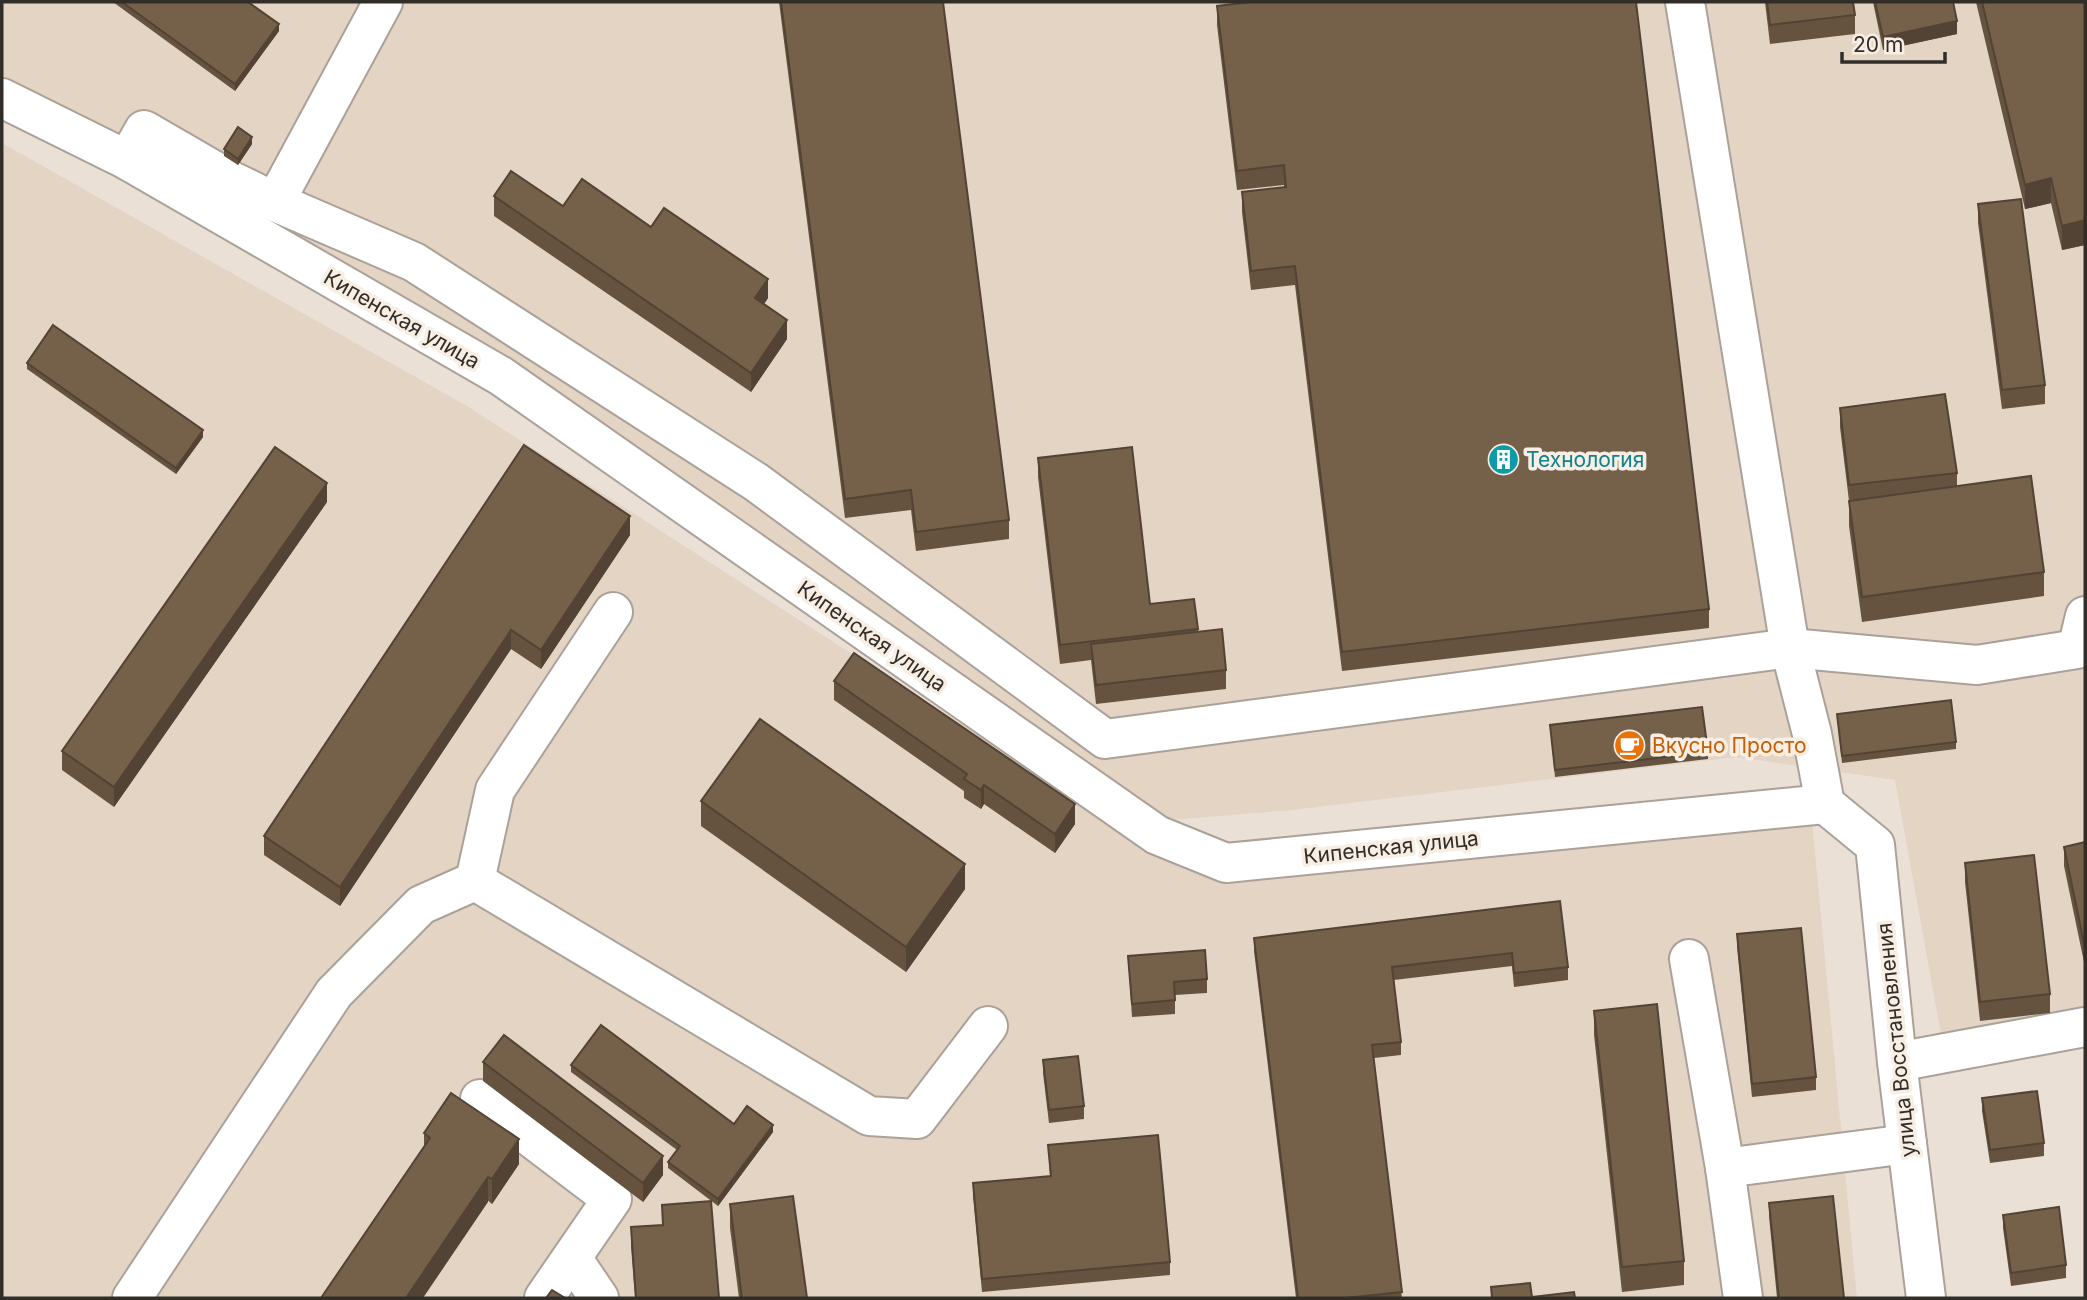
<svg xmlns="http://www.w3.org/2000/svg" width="2087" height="1300" viewBox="0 0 2087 1300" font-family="Inter,sans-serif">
<rect width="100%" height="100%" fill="#ebe0d6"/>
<g fill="#e4d4c4">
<path d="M 2,2 L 2085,2 L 2085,1016 L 1942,1040 L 1895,780 L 1736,757 L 1292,810 L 1159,821 L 611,428 L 225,202 L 2,78 Z"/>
<path d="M 2,143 L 467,406 L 1172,860 L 1812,821 L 1857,1298 L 2,1298 Z"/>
</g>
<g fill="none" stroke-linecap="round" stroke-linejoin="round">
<defs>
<g id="minor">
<path d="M 1685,2 L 1790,648 L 1812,734 L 1825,804"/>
<path d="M 2,98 L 127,160 L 501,376 L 1157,835 L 1226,863 L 1825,804"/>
<path d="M 127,160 L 144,130 L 232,181 L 275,202 L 414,262 L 756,482 L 1105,739 L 1790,648 L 1977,665 L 2077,649 L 2085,616"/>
<path d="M 275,202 L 383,2"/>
<path d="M 1825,804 L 1875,845 L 1897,1062 L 1926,1298"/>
<path d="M 475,881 L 495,790 L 613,612"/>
<path d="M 1689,959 L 1725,1168"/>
<path d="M 1897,1062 L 2085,1027"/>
<path d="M 480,1099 L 612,1199 L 544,1298"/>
<path d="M 572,1258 L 599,1298"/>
<path d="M 132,1298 L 334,993 L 421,905 L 475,881 L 869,1116 L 917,1119 L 988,1026"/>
<path d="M 1743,1298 L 1725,1168 L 1907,1144"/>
</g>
</defs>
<use href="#minor" stroke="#aba198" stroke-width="42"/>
<use href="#minor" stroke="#fff" stroke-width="38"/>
</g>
<g fill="#655340">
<path d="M 113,2 L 248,2 L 279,31 L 235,91 Z"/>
<path d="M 779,2 L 943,2 L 1009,520 L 1009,539 L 916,551 L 911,510 L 845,518 Z"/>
<path d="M 1765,2 L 1853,2 L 1855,15 L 1855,34 L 1770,44 Z"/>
<path d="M 1873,2 L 1953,2 L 1957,34 L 1883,50 Z"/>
<path d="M 1976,2 L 2085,2 L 2085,245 L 2062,250 L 2051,203 L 2025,209 Z"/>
<path d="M 1217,6 L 1709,609 L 1709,628 L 1342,671 L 1295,285 L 1251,290 L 1242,212 L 1242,192 L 1284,188 L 1284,185 L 1237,190 L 1217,25 Z"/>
<path d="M 252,144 L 238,165 L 224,156 L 224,149 Z"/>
<path d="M 494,196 L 563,206 L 651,227 L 768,298 L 764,304 L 787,339 L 751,392 L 494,216 Z"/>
<path d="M 1978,204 L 2045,385 L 2045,404 L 2002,409 L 1978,223 Z"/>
<path d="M 27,363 L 203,437 L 176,474 L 27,369 Z"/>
<path d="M 1840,408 L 1957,473 L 1957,486 L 2044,572 L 2044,596 L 1862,622 L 1849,526 L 1849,501 L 1840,427 Z"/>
<path d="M 524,445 L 630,535 L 541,669 L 511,649 L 340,906 L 264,855 L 264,836 Z"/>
<path d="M 1038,458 L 1150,604 L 1198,629 L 1198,632 L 1226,670 L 1226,689 L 1096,704 L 1091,660 L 1060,664 L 1038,477 Z"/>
<path d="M 327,502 L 114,807 L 62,770 L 62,751 Z"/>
<path d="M 834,681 L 1075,824 L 1055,853 L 984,804 L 981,809 L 964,798 L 964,791 L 834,700 Z"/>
<path d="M 1837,714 L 1956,742 L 1956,749 L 1842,763 Z"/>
<path d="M 1550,725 L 1708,752 L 1708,759 L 1555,777 Z"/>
<path d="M 701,801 L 965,889 L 906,972 L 701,826 Z"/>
<path d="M 2085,842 L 2085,967 L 2064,866 L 2064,847 Z"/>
<path d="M 1965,863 L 2050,994 L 2050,1013 L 1980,1021 L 1965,882 Z"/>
<path d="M 1560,901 L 1568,967 L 1568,980 L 1514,987 L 1512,966 L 1394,980 L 1401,1042 L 1401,1055 L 1374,1058 L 1402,1298 L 1296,1298 L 1254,951 L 1254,938 Z"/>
<path d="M 1737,934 L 1816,1077 L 1816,1090 L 1752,1097 L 1737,947 Z"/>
<path d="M 1128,956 L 1207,979 L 1207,993 L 1175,995 L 1175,1014 L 1132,1017 Z"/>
<path d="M 1594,1011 L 1684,1261 L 1684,1285 L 1622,1292 L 1594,1035 Z"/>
<path d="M 1043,1060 L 1084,1106 L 1084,1119 L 1049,1123 L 1043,1073 Z"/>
<path d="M 483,1062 L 663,1175 L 643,1202 L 483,1081 Z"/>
<path d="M 571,1065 L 734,1124 L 773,1132 L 718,1206 L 668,1168 L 668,1162 L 677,1150 L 571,1072 Z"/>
<path d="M 1982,1098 L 2044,1143 L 2044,1156 L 1990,1163 L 1982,1111 Z"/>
<path d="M 424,1133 L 519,1164 L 492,1204 L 424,1146 Z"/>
<path d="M 1048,1145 L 1170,1262 L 1170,1275 L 982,1292 L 973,1196 L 973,1183 L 1050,1176 Z"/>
<path d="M 1769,1203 L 1844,1298 L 1777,1298 L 1769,1216 Z"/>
<path d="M 730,1204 L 807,1298 L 739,1298 L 730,1228 Z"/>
<path d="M 662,1205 L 719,1298 L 635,1298 L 631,1246 L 631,1227 L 662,1225 Z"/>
<path d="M 2003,1215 L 2066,1265 L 2066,1278 L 2011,1286 L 2003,1228 Z"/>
</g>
<g fill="#524334">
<path d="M 1957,21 L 1957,34 L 1883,50 L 1883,37 Z"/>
<path d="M 279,24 L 279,31 L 235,91 L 235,84 Z"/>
<path d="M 252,137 L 252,144 L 238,165 L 238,159 Z"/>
<path d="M 2051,178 L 2051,203 L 2025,209 L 2025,185 Z"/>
<path d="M 2085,220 L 2085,245 L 2062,250 L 2062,226 Z"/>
<path d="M 768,279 L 768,298 L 755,317 L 755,298 Z"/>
<path d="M 787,320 L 787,339 L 751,392 L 751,373 Z"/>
<path d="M 203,430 L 203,437 L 176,474 L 176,468 Z"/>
<path d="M 327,483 L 327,502 L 114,807 L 114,787 Z"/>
<path d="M 630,516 L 630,535 L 541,669 L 541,650 Z"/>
<path d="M 511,630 L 511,649 L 340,906 L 340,887 Z"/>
<path d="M 984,785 L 984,804 L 981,809 L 981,790 Z"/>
<path d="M 1075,804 L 1075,824 L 1055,853 L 1055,834 Z"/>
<path d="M 965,864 L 965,889 L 906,972 L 906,947 Z"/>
<path d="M 773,1125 L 773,1132 L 718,1206 L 718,1199 Z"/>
<path d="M 519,1139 L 519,1164 L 492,1204 L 492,1179 Z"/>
<path d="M 663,1156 L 663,1175 L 643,1202 L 643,1183 Z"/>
<path d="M 488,1177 L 488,1202 L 423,1298 L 406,1298 Z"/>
</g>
<g fill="#75604a" stroke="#524334" stroke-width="2">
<path d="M 122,2 L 248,2 L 279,24 L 235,84 Z"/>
<path d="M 781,2 L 943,2 L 1009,520 L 916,532 L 911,490 L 845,499 Z"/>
<path d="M 1251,2 L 1636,2 L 1709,609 L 1342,652 L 1295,266 L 1251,271 L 1242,192 L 1286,187 L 1284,165 L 1237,171 L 1217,6 Z"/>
<path d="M 1767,2 L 1853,2 L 1855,15 L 1770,25 Z"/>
<path d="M 1875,2 L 1953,2 L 1957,21 L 1883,37 Z"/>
<path d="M 1982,2 L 2085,2 L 2085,220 L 2062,226 L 2051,178 L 2025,185 Z"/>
<path d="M 238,127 L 252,137 L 238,159 L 224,149 Z"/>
<path d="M 511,171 L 563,206 L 582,179 L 651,227 L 664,208 L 768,279 L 755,298 L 787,320 L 751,373 L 494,196 Z"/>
<path d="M 2021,199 L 2045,385 L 2002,390 L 1978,204 Z"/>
<path d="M 53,325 L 203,430 L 176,468 L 27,363 Z"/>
<path d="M 1945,394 L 1957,473 L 1849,485 L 1840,408 Z"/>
<path d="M 524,445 L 630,516 L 541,650 L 511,630 L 340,887 L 264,836 Z"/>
<path d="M 275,447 L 327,483 L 114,787 L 62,751 Z"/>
<path d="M 1132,447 L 1150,604 L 1194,599 L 1198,629 L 1060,645 L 1038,458 Z"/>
<path d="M 2031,476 L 2044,572 L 1862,597 L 1849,501 Z"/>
<path d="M 1222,629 L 1226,670 L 1096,685 L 1091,644 Z"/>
<path d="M 854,653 L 1075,804 L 1055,834 L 984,785 L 981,790 L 964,779 L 967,774 L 834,681 Z"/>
<path d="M 1951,700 L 1956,742 L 1842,756 L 1837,714 Z"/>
<path d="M 1702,707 L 1708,752 L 1555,770 L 1550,725 Z"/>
<path d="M 760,719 L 965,864 L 906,947 L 701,801 Z"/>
<path d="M 2085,842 L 2085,948 L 2064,847 Z"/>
<path d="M 2034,855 L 2050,994 L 1980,1002 L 1965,863 Z"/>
<path d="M 1560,901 L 1568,967 L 1514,973 L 1512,953 L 1392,967 L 1401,1042 L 1372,1045 L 1402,1292 L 1345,1298 L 1298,1298 L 1254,938 Z"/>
<path d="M 1801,928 L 1816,1077 L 1752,1084 L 1737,934 Z"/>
<path d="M 1205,950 L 1207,979 L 1174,982 L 1175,1000 L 1132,1004 L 1128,956 Z"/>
<path d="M 1657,1004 L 1684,1261 L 1622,1267 L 1594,1011 Z"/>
<path d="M 601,1025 L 734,1124 L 747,1106 L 773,1125 L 718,1199 L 668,1162 L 680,1146 L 571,1065 Z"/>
<path d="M 504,1035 L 663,1156 L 643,1183 L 483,1062 Z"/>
<path d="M 1078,1056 L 1084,1106 L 1049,1110 L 1043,1060 Z"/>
<path d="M 2037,1091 L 2044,1143 L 1990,1150 L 1982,1098 Z"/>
<path d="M 451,1093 L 519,1139 L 492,1179 L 488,1177 L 406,1298 L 321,1298 L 430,1138 L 424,1133 Z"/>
<path d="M 1158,1135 L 1170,1262 L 982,1279 L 973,1183 L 1051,1176 L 1048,1145 Z"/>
<path d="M 793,1196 L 807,1298 L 742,1298 L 730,1204 Z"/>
<path d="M 1833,1196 L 1844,1298 L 1779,1298 L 1769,1203 Z"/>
<path d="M 711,1201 L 719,1298 L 636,1298 L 631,1227 L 663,1225 L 662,1205 Z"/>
<path d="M 2059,1207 L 2066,1265 L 2011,1273 L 2003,1215 Z"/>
<path d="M 1530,1283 L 1532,1297 L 1574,1292 L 1575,1298 L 1492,1298 L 1491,1287 Z"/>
<path d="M 552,1290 L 565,1298 L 546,1298 Z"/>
</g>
<defs>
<symbol id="building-disc" viewBox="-11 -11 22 22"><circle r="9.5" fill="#0f9aa8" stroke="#f8eee3"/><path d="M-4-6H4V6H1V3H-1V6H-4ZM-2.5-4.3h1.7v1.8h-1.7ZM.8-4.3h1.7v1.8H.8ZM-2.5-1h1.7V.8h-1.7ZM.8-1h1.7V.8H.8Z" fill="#fff"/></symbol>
<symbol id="cafe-disc" viewBox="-11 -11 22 22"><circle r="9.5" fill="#e8710a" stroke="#f8eee3"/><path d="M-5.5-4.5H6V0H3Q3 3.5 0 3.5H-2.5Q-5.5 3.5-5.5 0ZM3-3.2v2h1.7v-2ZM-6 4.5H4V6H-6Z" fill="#fff"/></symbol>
</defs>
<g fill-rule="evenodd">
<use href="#building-disc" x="1486" y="442" width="35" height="35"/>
<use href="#cafe-disc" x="1612" y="728" width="35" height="35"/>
</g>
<g text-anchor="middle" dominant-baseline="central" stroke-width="7" stroke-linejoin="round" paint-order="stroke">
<g font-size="21" fill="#312e2a" stroke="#f8eee3">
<text transform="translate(402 319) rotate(30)">Кипенская улица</text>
<text transform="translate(872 636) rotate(35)">Кипенская улица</text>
<text transform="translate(1391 847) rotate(-6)">Кипенская улица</text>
<text transform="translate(1896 1040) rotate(-96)">улица Восстановления</text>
</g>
<g font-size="21" fill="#0d838f" stroke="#f8eee3" text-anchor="start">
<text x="1526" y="459">Технология</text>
</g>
<g font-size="21" fill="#c56008" stroke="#f8eee3" text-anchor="start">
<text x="1652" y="745">Вкусно Просто</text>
</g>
</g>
<rect width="2087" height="1300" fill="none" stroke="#312e2a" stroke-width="7"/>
<path d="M1842 52v10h103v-10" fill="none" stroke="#312e2a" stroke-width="3.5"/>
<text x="1853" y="52" font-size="21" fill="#312e2a" stroke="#f8eee3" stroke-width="5" paint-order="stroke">20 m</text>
</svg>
